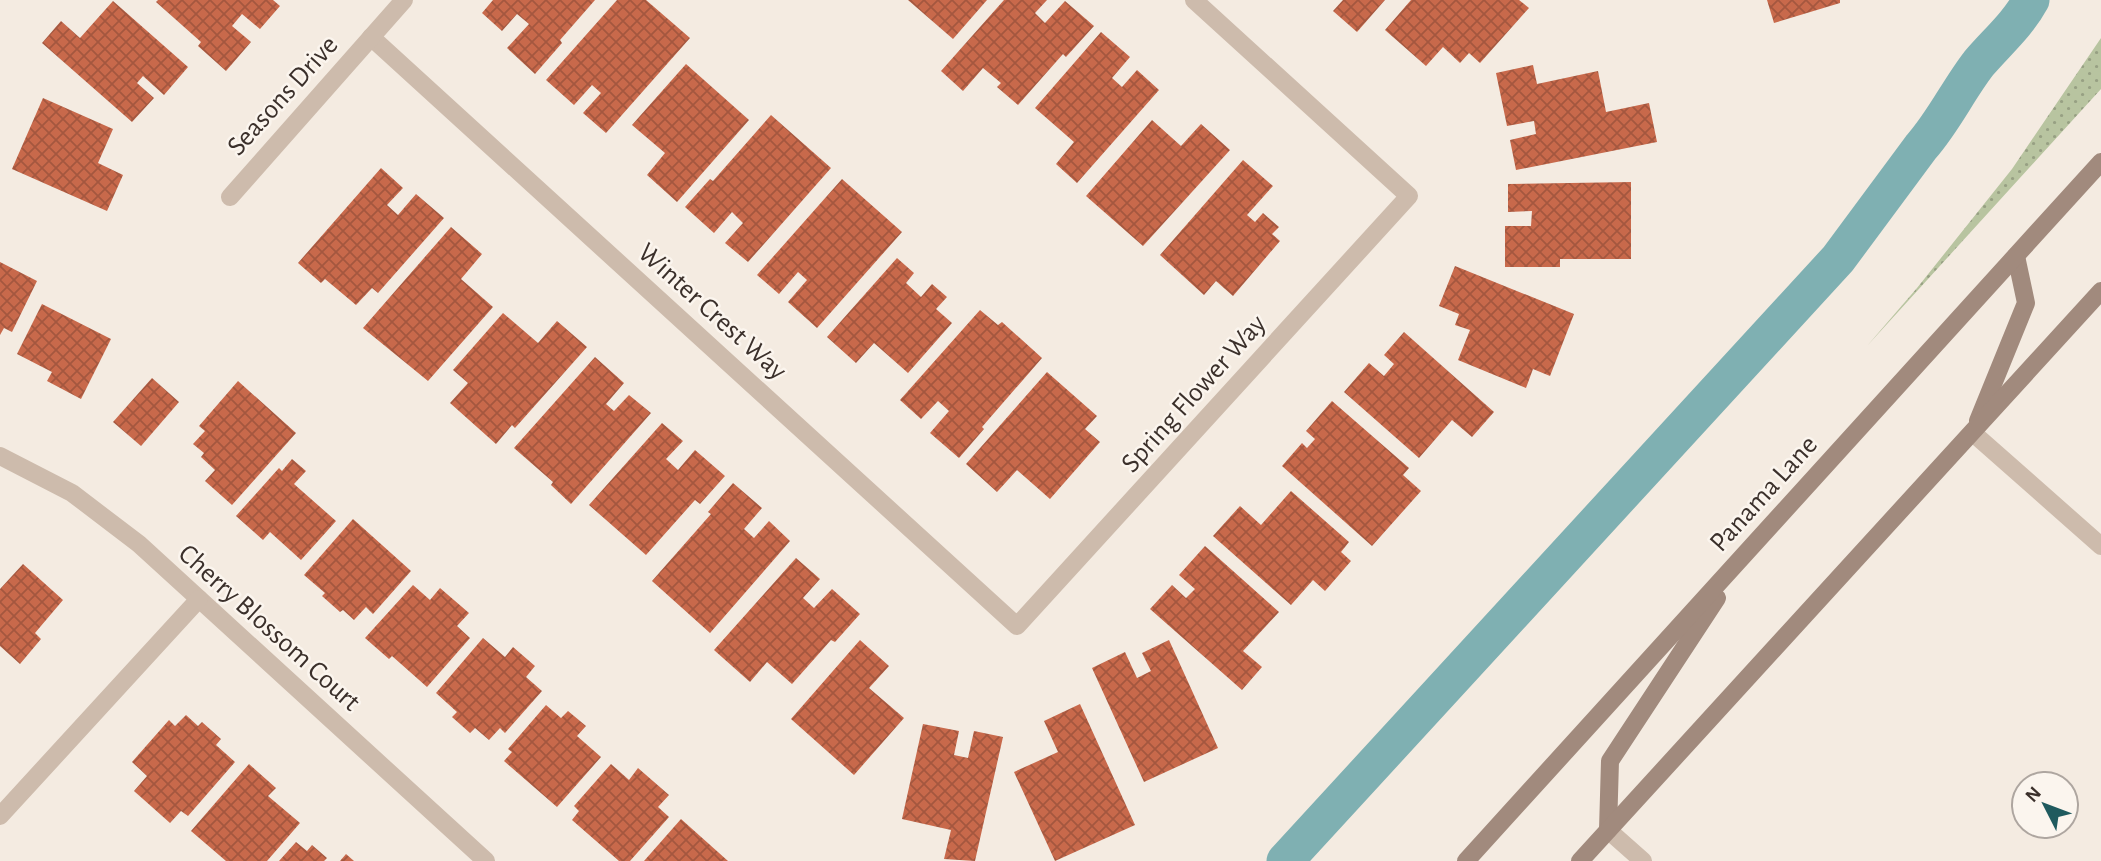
<svg xmlns="http://www.w3.org/2000/svg" width="2101" height="861" viewBox="0 0 2101 861" font-family="'Alegreya Sans',sans-serif">
<defs>
<pattern id="grass-dots" width="8" height="8" patternUnits="userSpaceOnUse" patternTransform="scale(1.75)"><rect width="8" height="8" fill="#b8c4a0"/><path d="M2 2h.1M6 6h.1" fill="none" stroke="#97a083" stroke-width="1.8" stroke-linecap="round"/></pattern>
<pattern id="building-cross-hatch" width="8" height="8" patternUnits="userSpaceOnUse" patternTransform="scale(1.75)"><rect width="8" height="8" fill="#c8694b"/><path d="M0 0l8 8M0 8l8-8" fill="none" stroke="#a4573f"/></pattern>
</defs>
<rect width="100%" height="100%" fill="#f4ebe1"/>
<path fill="url(#grass-dots)" d="M 2101,38 L 2101,89 L 1867,346 L 1917,288 L 2012,169 Z"/>
<g fill="none" stroke-linecap="round" stroke-linejoin="round">
<path stroke="#7fb0b2" stroke-width="37" d="M 1285,861 L 1838,259 L 1921,147 C 1944,121 1958,90 1979,63 C 1997,42 2018,24 2031,0"/>
</g>
<g fill="url(#building-cross-hatch)">
<path d="M 158,0 L 273,0 L 280,6 L 260,29 L 242,14 L 232,26 L 251,42 L 226,71 L 198,46 L 201,42 L 156,2 Z"/>
<path d="M 493,0 L 595,0 L 560,40 L 562,43 L 535,74 L 507,48 L 529,24 L 517,14 L 502,31 L 482,13 Z"/>
<path d="M 617,0 L 646,0 L 690,38 L 606,133 L 583,113 L 601,93 L 592,85 L 574,105 L 546,80 Z"/>
<path d="M 908,0 L 987,0 L 953,39 Z"/>
<path d="M 1004,0 L 1047,0 L 1035,13 L 1045,23 L 1065,1 L 1094,26 L 1066,57 L 1063,54 L 1018,105 L 997,87 L 1001,83 L 983,68 L 963,91 L 941,71 Z"/>
<path d="M 1343,0 L 1385,0 L 1357,32 L 1333,11 Z"/>
<path d="M 1411,0 L 1519,0 L 1529,8 L 1480,63 L 1469,53 L 1460,63 L 1443,47 L 1426,66 L 1385,30 Z"/>
<path d="M 1767,0 L 1840,0 L 1840,3 L 1774,23 Z"/>
<path d="M 113,1 L 188,67 L 164,95 L 143,76 L 137,83 L 154,98 L 132,122 L 42,43 L 61,21 L 80,38 Z"/>
<path d="M 1101,32 L 1130,57 L 1112,78 L 1122,87 L 1137,70 L 1159,90 L 1077,183 L 1056,164 L 1074,142 L 1035,108 Z"/>
<path d="M 686,64 L 749,120 L 677,202 L 647,175 L 665,153 L 632,125 Z"/>
<path d="M 1533,65 L 1537,84 L 1598,71 L 1606,112 L 1649,103 L 1657,142 L 1516,170 L 1510,140 L 1536,134 L 1534,121 L 1507,126 L 1496,73 Z"/>
<path d="M 43,98 L 113,129 L 98,163 L 123,175 L 107,211 L 12,169 Z"/>
<path d="M 771,115 L 831,168 L 748,262 L 725,243 L 743,223 L 732,212 L 714,233 L 685,207 L 710,179 L 713,181 Z"/>
<path d="M 1152,120 L 1181,146 L 1201,124 L 1230,150 L 1143,246 L 1086,196 Z"/>
<path d="M 1243,160 L 1273,186 L 1247,215 L 1255,222 L 1263,213 L 1279,227 L 1272,234 L 1280,241 L 1233,296 L 1216,281 L 1204,295 L 1160,255 Z"/>
<path d="M 381,168 L 403,188 L 387,205 L 398,215 L 416,194 L 444,218 L 378,293 L 372,288 L 356,305 L 325,279 L 321,283 L 298,263 Z"/>
<path d="M 842,179 L 902,232 L 817,328 L 788,302 L 807,280 L 798,272 L 779,294 L 757,275 Z"/>
<path d="M 1631,182 L 1631,259 L 1560,259 L 1560,267 L 1505,267 L 1505,226 L 1531,226 L 1532,211 L 1508,212 L 1508,184 Z"/>
<path d="M 451,227 L 482,254 L 461,279 L 493,307 L 428,381 L 363,328 Z"/>
<path d="M 897,258 L 914,273 L 906,283 L 921,297 L 932,284 L 947,297 L 936,309 L 952,323 L 908,373 L 874,343 L 856,363 L 827,337 Z"/>
<path d="M 0,262 L 37,281 L 12,332 L 4,328 L 0,335 Z"/>
<path d="M 1455,266 L 1574,314 L 1550,376 L 1533,369 L 1526,388 L 1458,360 L 1470,330 L 1455,325 L 1459,314 L 1439,306 Z"/>
<path d="M 42,304 L 111,339 L 81,399 L 47,381 L 52,372 L 17,354 Z"/>
<path d="M 980,310 L 998,325 L 1002,322 L 1042,358 L 982,427 L 984,429 L 959,458 L 930,433 L 949,411 L 938,401 L 921,419 L 900,400 Z"/>
<path d="M 503,313 L 538,343 L 557,321 L 587,347 L 515,428 L 512,425 L 496,444 L 450,403 L 468,383 L 453,370 Z"/>
<path d="M 1404,332 L 1494,412 L 1472,437 L 1452,420 L 1419,458 L 1344,392 L 1369,363 L 1384,376 L 1394,364 L 1384,355 Z"/>
<path d="M 595,357 L 624,383 L 606,404 L 614,411 L 629,395 L 651,413 L 571,504 L 551,485 L 553,482 L 514,448 Z"/>
<path d="M 1047,372 L 1097,416 L 1085,429 L 1100,442 L 1050,499 L 1017,470 L 997,492 L 966,464 Z"/>
<path d="M 152,378 L 179,402 L 141,446 L 113,422 Z"/>
<path d="M 238,381 L 296,433 L 232,505 L 205,481 L 215,470 L 201,457 L 204,453 L 193,444 L 205,431 L 199,426 Z"/>
<path d="M 1332,401 L 1409,468 L 1403,475 L 1421,491 L 1372,546 L 1282,466 L 1302,443 L 1307,448 L 1315,439 L 1306,431 Z"/>
<path d="M 662,423 L 683,441 L 666,459 L 678,470 L 695,450 L 725,476 L 700,504 L 695,500 L 646,555 L 589,505 Z"/>
<path d="M 292,459 L 306,471 L 294,484 L 336,521 L 301,560 L 270,532 L 263,540 L 236,516 L 279,468 L 282,471 Z"/>
<path d="M 733,483 L 762,508 L 744,529 L 754,538 L 769,521 L 790,541 L 710,633 L 652,581 L 711,514 L 708,512 Z"/>
<path d="M 1291,491 L 1349,542 L 1341,552 L 1351,561 L 1325,591 L 1313,580 L 1291,605 L 1213,536 L 1240,506 L 1261,525 Z"/>
<path d="M 353,519 L 411,571 L 373,614 L 366,607 L 354,620 L 343,610 L 340,612 L 322,596 L 325,593 L 304,575 Z"/>
<path d="M 1205,546 L 1279,612 L 1243,651 L 1262,667 L 1242,690 L 1150,609 L 1172,585 L 1186,598 L 1195,589 L 1179,575 Z"/>
<path d="M 796,558 L 820,579 L 803,598 L 814,608 L 832,589 L 860,614 L 835,642 L 831,640 L 792,684 L 767,662 L 750,682 L 714,650 Z"/>
<path d="M 23,564 L 63,600 L 35,633 L 41,639 L 20,664 L 0,646 L 0,589 Z"/>
<path d="M 413,585 L 430,600 L 440,588 L 469,613 L 457,626 L 470,638 L 427,687 L 392,656 L 389,659 L 365,638 Z"/>
<path d="M 483,638 L 505,657 L 513,647 L 535,666 L 526,677 L 542,691 L 505,733 L 500,728 L 489,740 L 475,728 L 470,733 L 452,717 L 457,712 L 436,693 Z"/>
<path d="M 860,640 L 889,666 L 869,688 L 904,718 L 854,775 L 791,719 Z"/>
<path d="M 1169,640 L 1218,748 L 1144,782 L 1092,668 L 1125,652 L 1137,678 L 1151,671 L 1142,653 Z"/>
<path d="M 1080,704 L 1135,825 L 1055,861 L 1014,772 L 1058,752 L 1044,721 Z"/>
<path d="M 546,705 L 561,718 L 568,711 L 586,726 L 577,736 L 601,757 L 557,807 L 504,761 L 512,752 L 508,749 Z"/>
<path d="M 186,715 L 198,726 L 202,722 L 221,739 L 216,745 L 235,762 L 188,816 L 181,811 L 170,823 L 134,791 L 147,776 L 132,762 L 169,720 L 175,726 Z"/>
<path d="M 923,724 L 959,731 L 954,755 L 968,758 L 974,731 L 1003,737 L 975,861 L 944,859 L 951,830 L 902,819 Z"/>
<path d="M 249,764 L 276,788 L 268,796 L 300,823 L 267,861 L 226,861 L 191,831 Z"/>
<path d="M 611,764 L 629,780 L 638,768 L 669,795 L 658,807 L 669,817 L 630,861 L 619,861 L 572,820 L 579,811 L 574,806 Z"/>
<path d="M 681,819 L 728,861 L 644,861 Z"/>
<path d="M 296,842 L 307,851 L 312,845 L 327,858 L 324,861 L 279,861 Z"/>
<path d="M 346,854 L 354,861 L 340,861 Z"/>
</g>
<g fill="none" stroke-linecap="round" stroke-linejoin="round">
<g stroke="#cdbbac" stroke-width="18">
<path d="M 371,37 L 1017,626 L 1409,196 L 1194,0"/>
<path d="M 230,197 L 404,0"/>
<path d="M 1973,433 L 2101,546"/>
<path d="M 0,456 L 72,493 L 139,544 L 486,861"/>
<path d="M 0,816 L 199,599"/>
<path d="M 1608,830 L 1643,861"/>
</g>
<g stroke="#a18a7d" stroke-width="18">
<path d="M 1978,421 L 2026,303 L 2016,256"/>
<path d="M 1608,830 L 1610,761 L 1717,598"/>
<path d="M 1466,861 L 2101,162"/>
<path d="M 1580,861 L 2101,291"/>
</g>
</g>
<g text-anchor="middle" dominant-baseline="central" stroke-width="5" stroke-linejoin="round" paint-order="stroke">
<g font-size="28" fill="#3b302b" stroke="#fbf5ee">
<text transform="translate(283 96) rotate(-48)">Seasons Drive</text>
<text transform="translate(712 312) rotate(42)">Winter Crest Way</text>
<text transform="translate(1194 394) rotate(-48)">Spring Flower Way</text>
<text transform="translate(1764 494) rotate(-48)">Panama Lane</text>
<text transform="translate(269 628) rotate(42)">Cherry Blossom Court</text>
</g>
</g>
<g transform="translate(2045 805) rotate(312)"><circle r="33" fill="#fbf5ee" stroke="#aea6a0" stroke-width="2"/>
<path d="M0-5L12 26L0 18L-12 26Z" fill="#1f5a5e"/>
<text y="-10" font-size="19" font-weight="bold" text-anchor="middle" fill="#3b302b">N</text>
</g>
</svg>
